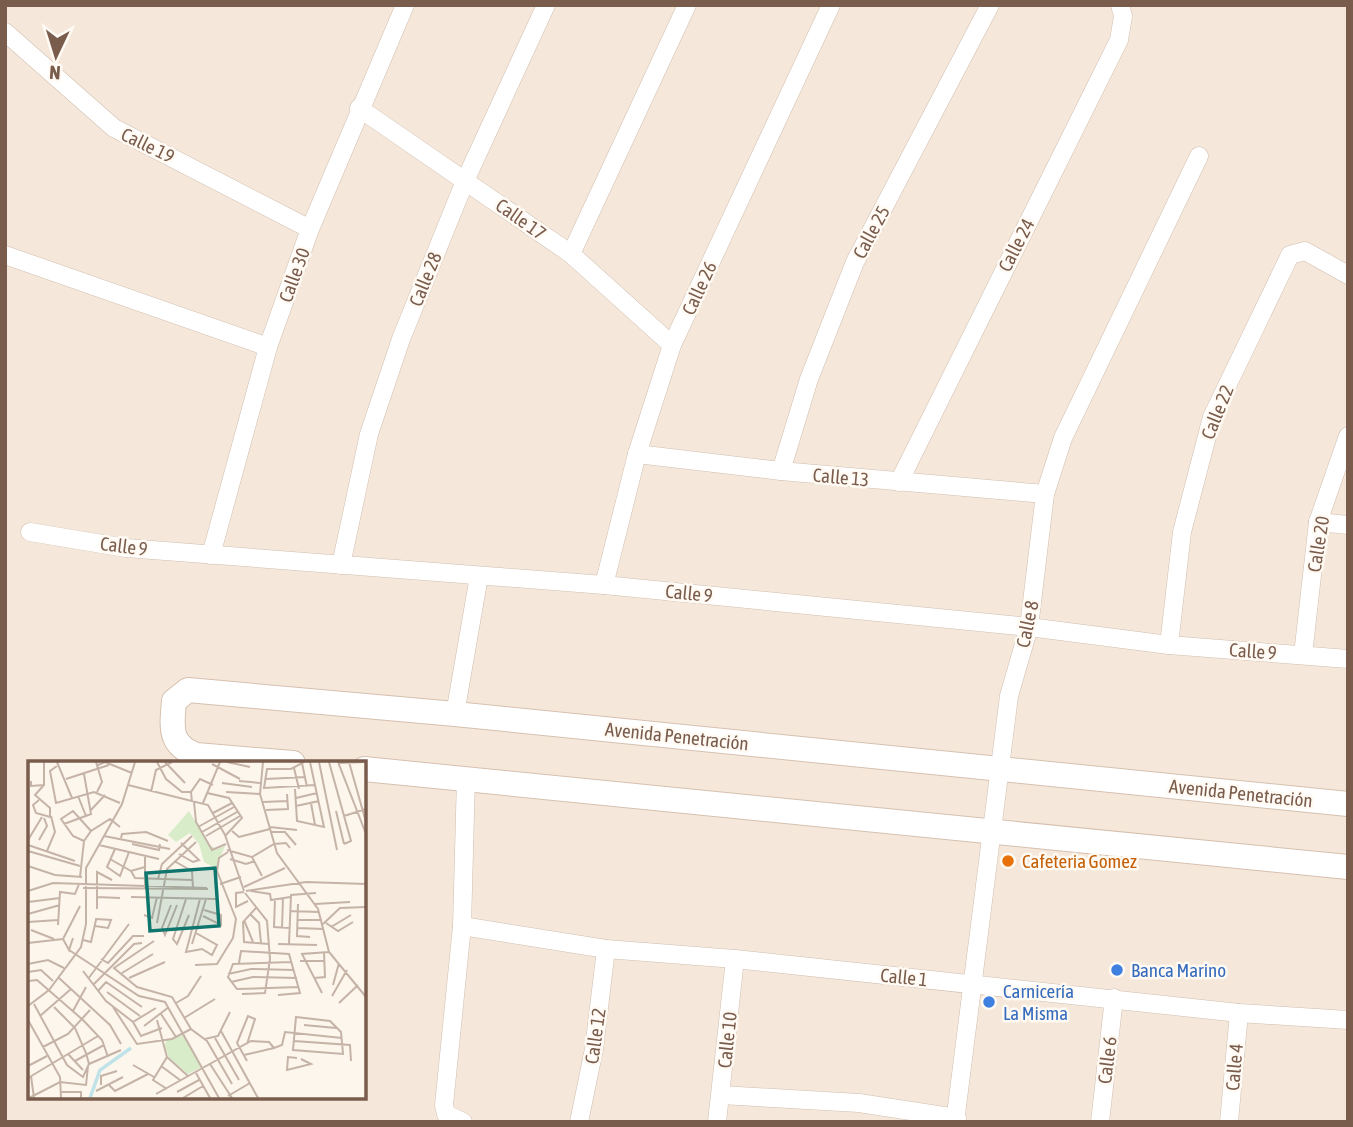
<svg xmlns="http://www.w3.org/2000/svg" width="1353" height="1127" viewBox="0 0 1353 1127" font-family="'Asap Condensed',sans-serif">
<rect width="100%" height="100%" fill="#fdf6ec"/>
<path fill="#f5e8da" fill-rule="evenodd" d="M 5,5 L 1348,5 L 1348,1122 L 5,1122 ZM 30,763 L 364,763 L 364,1097 L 30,1097 Z"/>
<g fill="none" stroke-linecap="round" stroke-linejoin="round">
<defs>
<g id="street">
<path d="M 5,32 L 114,128 L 310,229"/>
<path d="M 359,108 L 571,254 L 672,345"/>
<path d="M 571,254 L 687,5"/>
<path d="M 5,255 L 268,347"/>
<path d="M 637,454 L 781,471 L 1045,494"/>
<path d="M 781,471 L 809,379 L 855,262 L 990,5"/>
<path d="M 899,482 L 1119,40 L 1123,16 L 1120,5"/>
<path d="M 1318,522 L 1348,525"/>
<path d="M 30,532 L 126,548 L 604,585 L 1029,627 L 1169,645 L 1348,659"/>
<path d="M 211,555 L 268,347 L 310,229 L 405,5"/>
<path d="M 341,565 L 369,434 L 401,339 L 465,181 L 546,5"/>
<path d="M 604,585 L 637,454 L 672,345 L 831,5"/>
<path d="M 1169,645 L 1182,532 L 1212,417 L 1290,255 L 1305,251 L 1348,275"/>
<path d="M 1303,655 L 1318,522 L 1348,436"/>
<path d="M 455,714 L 479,576"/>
<path d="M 462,926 L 606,949 L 735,959 L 1239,1013 L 1348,1020"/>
<path d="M 721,1095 L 859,1103 L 957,1118"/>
<path d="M 463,1122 L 446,1114 L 444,1105 L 462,926 L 466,777"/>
<path d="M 579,1122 L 594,1049 L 606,949"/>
<path d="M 717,1122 L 735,959"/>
<path d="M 955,1122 L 1009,696 L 1029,627 L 1045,494 L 1063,438 L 1199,156"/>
<path d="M 1100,1122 L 1114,998"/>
<path d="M 1229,1122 L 1239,1013"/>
</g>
<g id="secondary">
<path d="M 293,763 L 196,755 C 168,744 172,727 174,701 L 188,690 L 455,714 L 1348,804"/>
<path d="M 364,769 L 1348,867"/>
</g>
</defs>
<use href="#street" stroke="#d1beb0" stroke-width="19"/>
<use href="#secondary" stroke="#d6c0b0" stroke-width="26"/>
<use href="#street" stroke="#fff" stroke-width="18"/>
<use href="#secondary" stroke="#fff" stroke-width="24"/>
</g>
<circle fill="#e8710a" stroke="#fffaf3" stroke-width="2.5" cx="1008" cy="861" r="7"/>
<g fill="#3f7fe0" stroke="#fffaf3" stroke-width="2.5">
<circle cx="1117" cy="970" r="7"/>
<circle cx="989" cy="1002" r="7"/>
</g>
<g text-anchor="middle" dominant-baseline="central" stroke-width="5" stroke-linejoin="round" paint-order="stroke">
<g font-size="19" fill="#7a5c4d" stroke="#fffaf3">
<text transform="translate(148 145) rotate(26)">Calle 19</text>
<text transform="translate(521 219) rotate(35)">Calle 17</text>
<text transform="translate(871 232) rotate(-62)">Calle 25</text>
<text transform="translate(1016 245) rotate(-63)">Calle 24</text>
<text transform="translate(294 275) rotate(-70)">Calle 30</text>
<text transform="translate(425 279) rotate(-68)">Calle 28</text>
<text transform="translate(699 288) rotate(-65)">Calle 26</text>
<text transform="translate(1217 412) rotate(-68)">Calle 22</text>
<text transform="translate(841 477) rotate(5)">Calle 13</text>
<text transform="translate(1318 544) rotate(-81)">Calle 20</text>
<text transform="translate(124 546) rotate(7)">Calle 9</text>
<text transform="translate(689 593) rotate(6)">Calle 9</text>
<text transform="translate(1027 624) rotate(-78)">Calle 8</text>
<text transform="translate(1253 651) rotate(4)">Calle 9</text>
<text transform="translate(677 736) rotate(6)">Avenida Penetración</text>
<text transform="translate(1241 793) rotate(6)">Avenida Penetración</text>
<text transform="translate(904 977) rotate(6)">Calle 1</text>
<text transform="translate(595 1036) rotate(-82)">Calle 12</text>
<text transform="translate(727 1040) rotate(-84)">Calle 10</text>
<text transform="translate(1107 1060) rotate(-83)">Calle 6</text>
<text transform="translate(1234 1067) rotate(-85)">Calle 4</text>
</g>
<g font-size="19" fill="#c56008" stroke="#fffaf3" text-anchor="start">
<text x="1022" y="861">Cafeteria Gomez</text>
</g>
<g font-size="19" fill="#366cbe" stroke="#fffaf3" text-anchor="start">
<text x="1131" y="970">Banca Marino</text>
<text x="1003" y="991">Carnicería<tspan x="1003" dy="22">La Misma</tspan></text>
</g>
</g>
<g transform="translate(28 761)">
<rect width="338" height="338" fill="#fdf6ec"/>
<path d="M 161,50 L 181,84 L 189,88 L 197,85 L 188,107 L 176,101 L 171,83 L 162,72 L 148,81 L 140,74 ZM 156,274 L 174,306 L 160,313 L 141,297 L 137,285 L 138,279 Z" fill="#d8ecc9"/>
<path fill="none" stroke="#bfe3e8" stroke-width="3.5" d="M 62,337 L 72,309 L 103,287"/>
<path fill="none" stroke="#c5b3a7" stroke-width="2" d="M 29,1 L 44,37M 68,1 L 74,21 L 69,31M 129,1 L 138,18 L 154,31 L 163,31M 137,1 L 157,22M 199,1 L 222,6M 235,1 L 232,33 L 249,92 L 290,148 L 301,191 L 338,236M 276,1 L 263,8 L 239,8 L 236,27 L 287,24M 291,1 L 309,89M 301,1 L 323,80 L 316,83M 310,1 L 338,73M 321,1 L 338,61M 274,2 L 279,26M 311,2 L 336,1M 184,3 L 212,18M 70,4 L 77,1 L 104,12M 29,5 L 22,10 L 28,42 L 66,31 L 92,42M 266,7 L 271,28M 38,18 L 81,4M 238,18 L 277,16M 3,20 L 3,25 L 16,24 L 16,1M 211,20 L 232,22M 194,22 L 224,26M 100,24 L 180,44 L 197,74 L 216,130M 267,28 L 269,60 L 296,66 L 282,1M 123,31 L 128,9 L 144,1M 198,31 L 232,33M 179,32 L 201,37 L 214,57 L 197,75M 50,35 L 58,55M 268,37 L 289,32M 11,39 L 5,44 L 8,52 L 22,56 L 22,47 L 7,34 L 16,24M 164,41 L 163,31 L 172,18 L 185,24M 166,41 L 168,61 L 184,89 L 198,83M 235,41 L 259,40M 175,42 L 192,1M 283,42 L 287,64M 268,45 L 291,40M 238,49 L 260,48 L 259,33M 62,50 L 77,34M 308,50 L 316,83M 185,52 L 204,42M 316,55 L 338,48M 36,63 L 63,53 L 56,13M 170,66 L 206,46M 242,66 L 269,69M 204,70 L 211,76 L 242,68M 174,71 L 209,51M 243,71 L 257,71 L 268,84M 76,75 L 142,88M 178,75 L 212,55M 93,77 L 94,73 L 118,71 L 140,80M 0,79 L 14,56M 11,79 L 19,65 L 16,57M 56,80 L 45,75 L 33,58 L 45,50 L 63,70M 104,83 L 131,89 L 132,83M 0,84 L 47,100M 71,84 L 131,98M 87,88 L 79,106 L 92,115 L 101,91M 199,89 L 224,96 L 234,115M 0,90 L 52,105M 19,90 L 27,71 L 23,55M 151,93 L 165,101 L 171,99 L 153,82M 224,96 L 246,83 L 258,82 L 262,87M 82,98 L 103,110 L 117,106M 202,98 L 218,103 L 227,100M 146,100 L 164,110 L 165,127M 0,105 L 27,114 L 54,116M 103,110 L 107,117 L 164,119M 52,116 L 56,80 L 63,70 L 82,58 L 92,66M 130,118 L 134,103 L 164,75M 192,123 L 213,116M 216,126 L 257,107M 55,127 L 180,128M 117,127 L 117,96M 0,130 L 25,122 L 179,127M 218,130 L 278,121 L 338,123M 223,130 L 242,133 L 243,139 L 262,136M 216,131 L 208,132 L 208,146 L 220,140M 69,136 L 92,137M 103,136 L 188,138M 158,138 L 145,178 L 149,183 L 161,154M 247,138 L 246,166 L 262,167M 0,141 L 32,137M 270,143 L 269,175 L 282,176M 287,143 L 322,141M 143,144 L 134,167 L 137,174 L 149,144M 228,147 L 215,161 L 216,181 L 240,183M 69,148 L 69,111 L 84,119M 262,150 L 291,151M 0,153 L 32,144M 222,153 L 231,162 L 233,182M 116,154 L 124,157 L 129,136M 175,155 L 193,164 L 193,154 L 176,149M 216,159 L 225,181M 269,159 L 294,159M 0,161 L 30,159M 129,162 L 139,108 L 168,81M 298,162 L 310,170 L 325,161M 295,163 L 312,147 L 338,146M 30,164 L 32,131 L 47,133 L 51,123M 303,166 L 323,154M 254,167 L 255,137M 269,167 L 296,168M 3,169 L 26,178M 168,172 L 189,184 L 184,194 L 174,188 L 158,191 L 172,138M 35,178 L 52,145M 35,178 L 41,189 L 45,177M 55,179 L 63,181 L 68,159 L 68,158 L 83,159 L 80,167 L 67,165M 126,180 L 86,207 L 109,226 L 144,236 L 163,268 L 179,280 L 204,323M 0,182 L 35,178M 164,183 L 178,138M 250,183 L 289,184M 261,183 L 263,134 L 288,132M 41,189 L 111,235 L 137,241 L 191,337M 73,198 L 80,202 L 105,175 L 116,175M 272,200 L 297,200M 263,201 L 205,203 L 200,216 L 209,228 L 271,226M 211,202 L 213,190 L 261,193 L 272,232 L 250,234M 0,203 L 20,199 L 36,207M 167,204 L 189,203 L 205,177 L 208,158 L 189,110 L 191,97 L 200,91M 55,210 L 78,240 L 105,261 L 113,275 L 134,267M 0,211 L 13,209 L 25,220M 94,212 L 125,193M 200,213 L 223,208 L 266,209M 31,217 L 82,264 L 93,283M 101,217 L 137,201M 286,217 L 297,216 L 296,192M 60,218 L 101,163M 0,220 L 9,219 L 55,259 L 74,279 L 80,296M 203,221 L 225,216 L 269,217M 65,224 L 106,183 L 114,182M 305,224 L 311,202M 70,230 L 78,221 L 114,246M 79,231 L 112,255M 294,232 L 274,193 L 301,191M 214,233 L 237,232 L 242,198 L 239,160 L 217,132M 304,235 L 319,209M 148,242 L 160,235 L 173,215M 311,242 L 330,224M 6,243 L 39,304 L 55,316 L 61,303 L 58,292 L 47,267 L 26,246M 0,245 L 21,229 L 53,186 L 58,163 L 58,107 L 94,43 L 107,1M 85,246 L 109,283 L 144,278 L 163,268M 45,250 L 58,226M 133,253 L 148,276M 12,255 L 43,228M 268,256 L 302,260 L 313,271 L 315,293 L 265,289 ZM 156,257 L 187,238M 0,259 L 32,316 L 33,337M 129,259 L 139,296 L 125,319 L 139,328M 105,261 L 128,247M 276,264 L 308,267M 116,265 L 141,246M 193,270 L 230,337M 187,277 L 211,319M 177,278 L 190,275 L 202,251M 266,280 L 322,284 L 323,300M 219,283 L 227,258 L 220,255 L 209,282 L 219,300M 15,286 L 40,273 L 62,249M 40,293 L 55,309M 216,294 L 246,287M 139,296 L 160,315M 269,297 L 260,296 L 259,309 L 283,303 L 273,298M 47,300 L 76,284M 61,303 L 93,289M 182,303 L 204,337M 105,304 L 126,316M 0,305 L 19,295M 133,305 L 152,319M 168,312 L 182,337M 3,315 L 6,337M 0,317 L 70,275M 80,323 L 87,330 L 120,313M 73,324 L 73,315 L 89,310M 68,330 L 95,316M 33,331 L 53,331 L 53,337M 149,331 L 171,319M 128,333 L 223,280 L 241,281 L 246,287 L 254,284 L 257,271 L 314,277M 200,335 L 222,322M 1,337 L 32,321 L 58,324 L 60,305M 155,337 L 175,325"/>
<path fill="#0f766e" fill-opacity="0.15" stroke="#0f766e" stroke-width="3.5" d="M 187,107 L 191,165 L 122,170 L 118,112 Z"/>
<rect width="338" height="338" fill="none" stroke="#7a5c4d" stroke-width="3.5"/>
</g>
<rect width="1353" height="1127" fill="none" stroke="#7a5c4d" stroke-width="14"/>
<g transform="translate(56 56) rotate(184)" stroke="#fffaf3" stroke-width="5" paint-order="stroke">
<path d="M0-5L12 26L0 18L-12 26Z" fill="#7a5c4d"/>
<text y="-10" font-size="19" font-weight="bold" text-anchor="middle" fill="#7a5c4d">N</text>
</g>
</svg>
